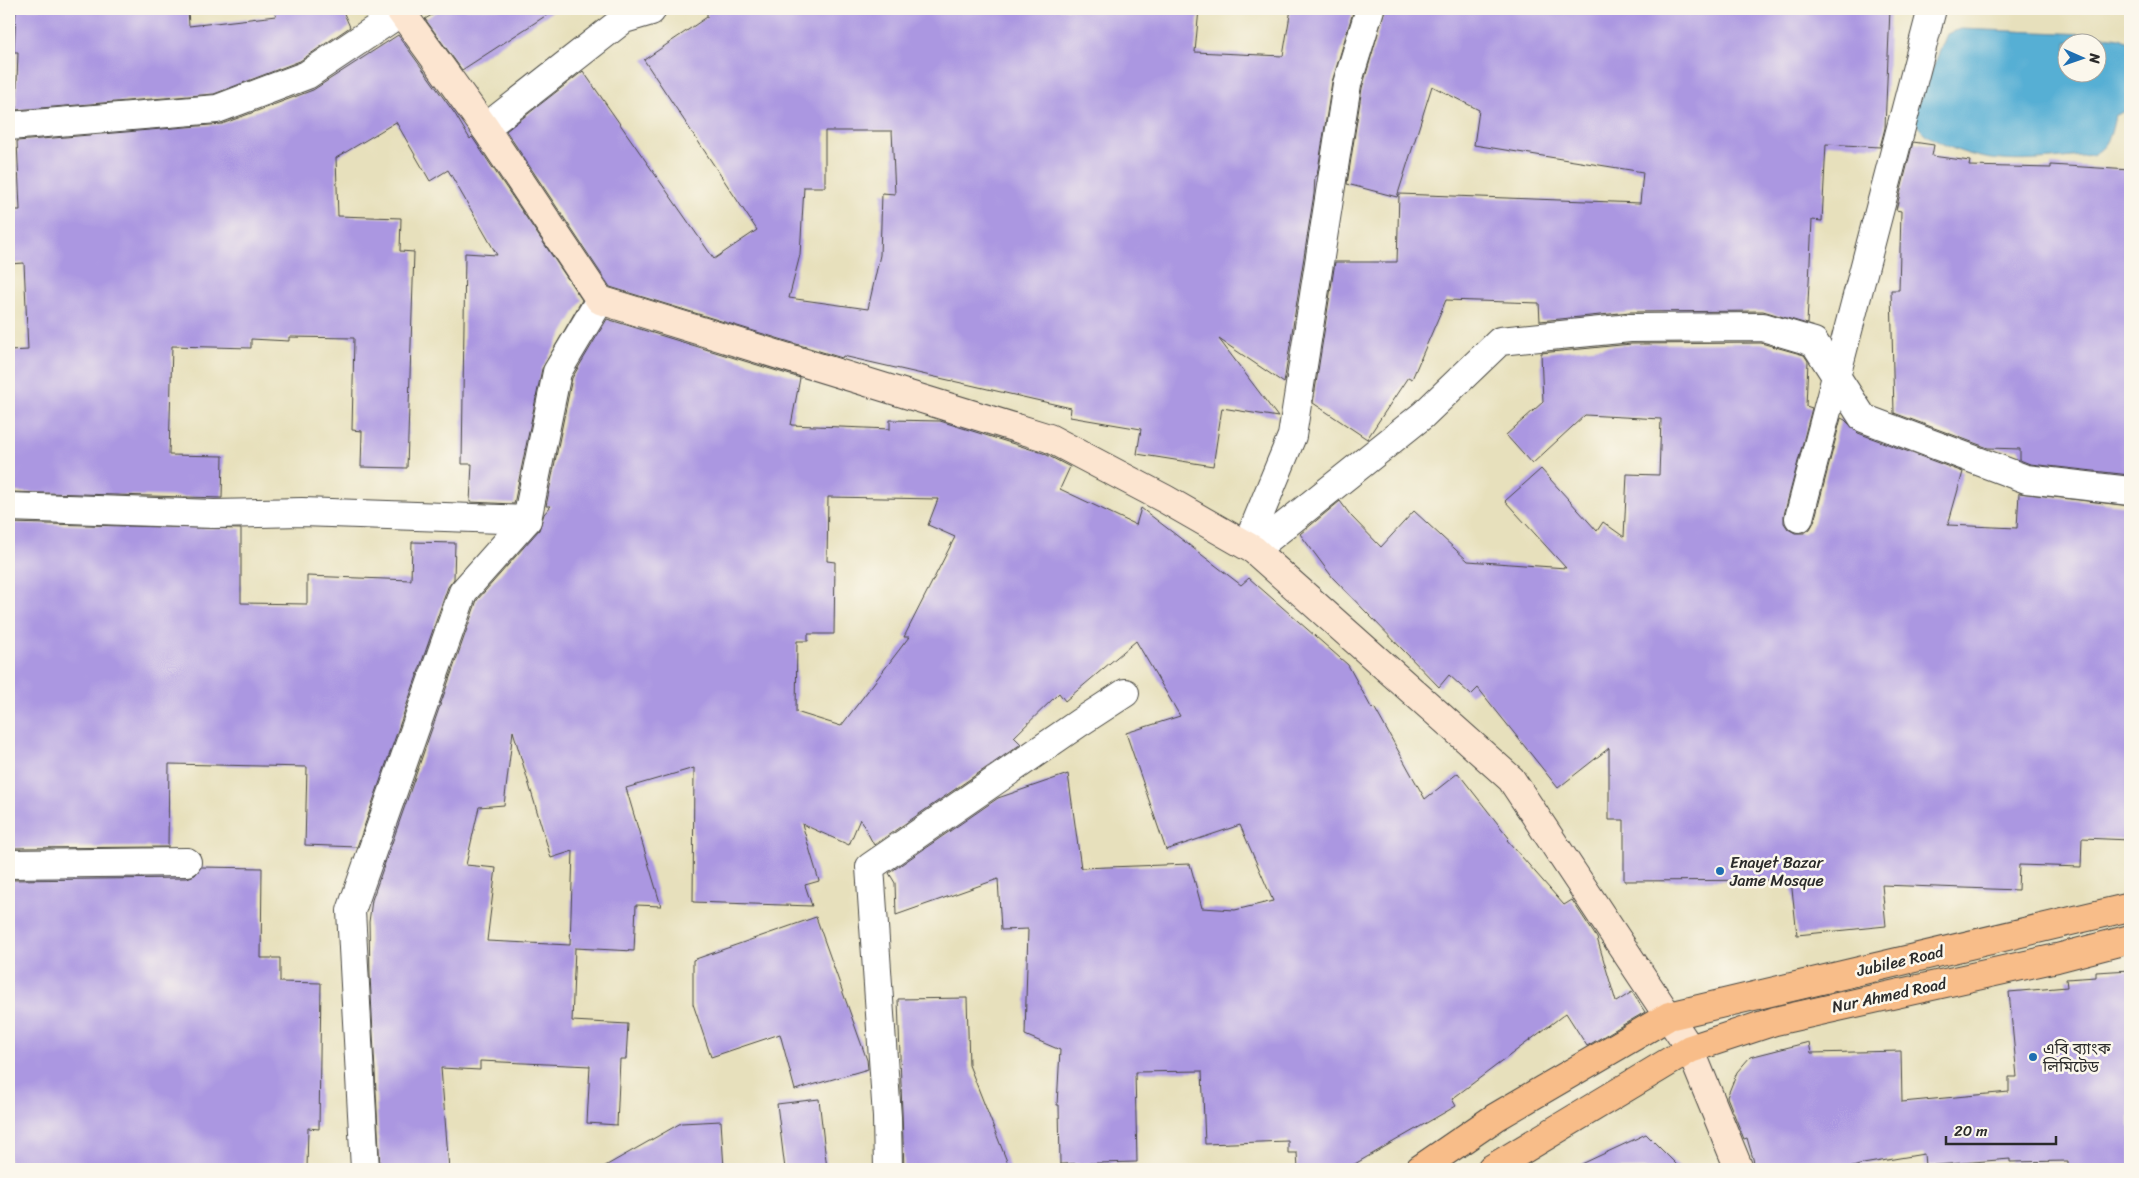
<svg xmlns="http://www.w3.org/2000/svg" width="2139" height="1178" viewBox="0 0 2139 1178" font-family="Sriracha,'Noto Sans Bengali',sans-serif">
<rect width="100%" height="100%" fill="#fbf7ec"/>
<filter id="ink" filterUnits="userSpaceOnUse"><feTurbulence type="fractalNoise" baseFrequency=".02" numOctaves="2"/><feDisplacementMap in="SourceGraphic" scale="10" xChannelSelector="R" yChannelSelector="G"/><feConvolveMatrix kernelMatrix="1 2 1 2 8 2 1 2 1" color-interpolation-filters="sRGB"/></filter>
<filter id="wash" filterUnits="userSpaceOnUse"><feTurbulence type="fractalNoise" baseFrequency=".0096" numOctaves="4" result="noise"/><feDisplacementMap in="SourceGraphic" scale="20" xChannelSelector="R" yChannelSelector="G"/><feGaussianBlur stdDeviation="1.12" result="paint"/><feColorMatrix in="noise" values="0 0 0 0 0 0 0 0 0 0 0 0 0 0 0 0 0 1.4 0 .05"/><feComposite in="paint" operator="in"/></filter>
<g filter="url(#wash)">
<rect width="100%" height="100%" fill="#e7e0bc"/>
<path fill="#56afd4" stroke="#406d80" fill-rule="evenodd" d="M 1961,29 L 2088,34 L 2120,38 L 2130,43 L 2130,108 L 2115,116 C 2111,134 2109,147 2092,155 C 2038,160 1991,169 1941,143 C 1925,135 1918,131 1913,115 L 1947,34 ZM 2066,42 L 2096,42 L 2096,72 L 2066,72 Z"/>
<g id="blocks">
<g fill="#ab97e1" fill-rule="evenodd">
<path d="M 16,9 L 188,9 L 189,26 L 276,16 L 273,9 L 342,9 L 350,27 L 300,61 L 214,94 L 16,110 L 18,52 L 14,52 Z"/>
<path d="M 442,9 L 556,9 L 462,70 L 425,19 Z"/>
<path d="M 707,9 L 1199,9 L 1195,52 L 1283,56 L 1291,9 L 1354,9 L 1332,82 L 1317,176 L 1315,176 L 1314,194 L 1284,383 L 1219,339 L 1278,417 L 1222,408 L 1213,466 L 1137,454 L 1141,429 L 1070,417 L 1071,408 L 843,356 L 842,358 L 610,287 L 506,131 L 583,71 L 714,259 L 757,230 L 644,60 L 707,17 ZM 825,131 L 892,131 L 895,194 L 882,193 L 880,255 L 868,309 L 789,298 L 800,255 L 804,187 L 825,187 Z"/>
<path d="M 1385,9 L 1890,9 L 1885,128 L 1880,147 L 1826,144 L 1822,221 L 1812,220 L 1807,324 L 1763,311 L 1630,312 L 1540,321 L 1539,303 L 1446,300 L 1412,379 L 1408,377 L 1367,439 L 1313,403 L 1335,262 L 1397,262 L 1399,194 L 1640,203 L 1643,172 L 1474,145 L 1479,110 L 1432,86 L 1397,197 L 1347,184 L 1362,88 Z"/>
<path d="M 398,35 L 455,114 L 470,139 L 472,137 L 582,300 L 542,369 L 514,504 L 470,502 L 472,464 L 462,464 L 465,253 L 497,255 L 448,170 L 430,181 L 396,122 L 336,158 L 338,216 L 401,218 L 400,251 L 414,252 L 407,468 L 361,467 L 362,431 L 352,430 L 354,338 L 289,337 L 289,341 L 251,339 L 251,348 L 172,346 L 169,455 L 223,456 L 222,498 L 9,492 L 9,351 L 28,350 L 24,263 L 9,264 L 9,210 L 20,210 L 17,141 L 222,124 L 313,90 Z"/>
<path d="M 1913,142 L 1934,145 L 1932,156 L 1970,161 L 1969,166 L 2051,168 L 2051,165 L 2130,170 L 2130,475 L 2030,464 L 2020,460 L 2020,449 L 1988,448 L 1894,413 L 1891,290 L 1899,290 L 1901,211 L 1896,210 Z"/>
<path d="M 607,319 L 800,378 L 791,425 L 890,429 L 890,420 L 940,421 L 1043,453 L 1070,467 L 1060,489 L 1136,525 L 1141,508 L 1241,585 L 1249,578 L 1348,665 L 1372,709 L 1374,707 L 1425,799 L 1458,773 L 1509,838 L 1507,840 L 1564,905 L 1572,900 L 1597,938 L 1616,1002 L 1632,992 L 1645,1012 L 1587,1046 L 1566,1013 L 1452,1099 L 1456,1106 L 1346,1169 L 1298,1169 L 1297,1153 L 1288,1153 L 1288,1141 L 1205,1144 L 1202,1071 L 1135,1072 L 1137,1162 L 1060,1164 L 1059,1105 L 1057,1105 L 1060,1050 L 1025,1035 L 1028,929 L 1001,930 L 998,879 L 896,915 L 895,883 L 889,873 L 998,798 L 1068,774 L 1081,868 L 1190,864 L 1202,908 L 1235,910 L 1273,901 L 1240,825 L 1166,850 L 1126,733 L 1180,716 L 1136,641 L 1065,701 L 1059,693 L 1014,737 L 1021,744 L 874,845 L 860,819 L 849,845 L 802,824 L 819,881 L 805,885 L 812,906 L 693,902 L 694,768 L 626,788 L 661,906 L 636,905 L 634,951 L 575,948 L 572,1021 L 628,1024 L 626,1059 L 620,1059 L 617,1125 L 587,1123 L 590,1066 L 480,1061 L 480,1070 L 441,1068 L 449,1169 L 380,1169 L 370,975 L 369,922 L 372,900 L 477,600 L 539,530 L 544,514 L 551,506 L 546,506 L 572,378 ZM 828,497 L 938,499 L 928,525 L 955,537 L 904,637 L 909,637 L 841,726 L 796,712 L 797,641 L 808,641 L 808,634 L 834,634 L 835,562 L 827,561 ZM 513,731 L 551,858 L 573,851 L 570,945 L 487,941 L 496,868 L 466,865 L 479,807 L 504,805 Z"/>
<path d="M 1761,343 L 1804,355 L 1808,361 L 1806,406 L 1812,408 L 1784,515 L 1784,523 L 1788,529 L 1795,533 L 1804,533 L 1810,529 L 1814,522 L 1841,418 L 1845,420 L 1858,433 L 1963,472 L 1948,525 L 2017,528 L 2019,493 L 2130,506 L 2130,840 L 2082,838 L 2081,867 L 2019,865 L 2018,890 L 1882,885 L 1886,926 L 1797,935 L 1791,880 L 1624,881 L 1624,820 L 1609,820 L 1609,748 L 1558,788 L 1478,688 L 1471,695 L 1449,675 L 1439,687 L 1333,578 L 1300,534 L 1340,501 L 1351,516 L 1381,547 L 1414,511 L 1468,561 L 1566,568 L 1505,501 L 1541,469 L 1597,531 L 1603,522 L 1624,537 L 1627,474 L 1659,475 L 1661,419 L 1585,415 L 1532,464 L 1506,435 L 1543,402 L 1541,353 L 1631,344 Z"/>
<path d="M 9,523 L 241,529 L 241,603 L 307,604 L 307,576 L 411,580 L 412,542 L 455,543 L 454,579 L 448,587 L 357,847 L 305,845 L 307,767 L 169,764 L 168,847 L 9,848 Z"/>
<path d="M 201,867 L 262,868 L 261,958 L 280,958 L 280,982 L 321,983 L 319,1129 L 308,1128 L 307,1169 L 9,1169 L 9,880 L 187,878 L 195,875 Z"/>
<path d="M 816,917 L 867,1060 L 868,1069 L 795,1090 L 780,1034 L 711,1057 L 693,1004 L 693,960 Z"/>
<path d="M 2130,970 L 2130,1169 L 2068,1169 L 2068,1161 L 2010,1162 L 2010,1159 L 1925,1166 L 1924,1154 L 1863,1164 L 1846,1169 L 1756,1169 L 1747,1138 L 1744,1139 L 1727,1097 L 1737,1072 L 1750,1057 L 1809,1042 L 1811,1053 L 1901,1051 L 1902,1102 L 2009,1092 L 2009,1077 L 2017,1077 L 2009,992 L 2067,987 L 2066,979 L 2096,977 L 2096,972 Z"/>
<path d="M 967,998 L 969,1065 L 1010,1169 L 904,1169 L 898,999 Z"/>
<path d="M 819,1099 L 827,1169 L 785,1169 L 777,1104 Z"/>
<path d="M 721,1121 L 724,1169 L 600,1169 L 681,1123 Z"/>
<path d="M 1646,1134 L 1681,1169 L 1571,1169 Z"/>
</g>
</g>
</g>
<g filter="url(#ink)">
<use href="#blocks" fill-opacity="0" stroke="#474641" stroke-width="1"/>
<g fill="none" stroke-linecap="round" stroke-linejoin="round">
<defs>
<g id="street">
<path d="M 9,126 L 217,109 L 307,75 L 401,12"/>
<path d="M 485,128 L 624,19 L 651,11"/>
<path d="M 9,507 L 214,514 L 302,512 L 527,520"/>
<path d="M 1799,518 L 1932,9"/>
<path d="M 1247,545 L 1292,436 L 1347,84 L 1370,9"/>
<path d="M 1254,550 L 1423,415 L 1500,341 L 1630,328 L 1763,327 L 1814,342 L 1863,418 L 2026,479 L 2130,491"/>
<path d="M 9,864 L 187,862"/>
<path d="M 365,1169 L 351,911 L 463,592 L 527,520 L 557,372 L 600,300"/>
<path d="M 888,1169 L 887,1117 L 870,867 L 1079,723 L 1125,693"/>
</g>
<path id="secondary" d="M 399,9 L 485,128 L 600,300 L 1049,438 L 1165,499 L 1254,550 L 1511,779 L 1690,1049 L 1739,1169"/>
<g id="primary">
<path d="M 1420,1169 L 1496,1117 L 1669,1016 L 2130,907"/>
<path d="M 1491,1169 L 1690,1049 L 1775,1021 L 2057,958 L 2130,939"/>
</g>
</defs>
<use href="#street" stroke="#474641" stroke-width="30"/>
<use href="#secondary" stroke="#474641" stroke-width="30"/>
<use href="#primary" stroke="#474641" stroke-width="30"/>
<use href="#street" stroke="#fff" stroke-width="28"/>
<use href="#secondary" stroke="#fce5d0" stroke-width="28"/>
<use href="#primary" stroke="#f8bd89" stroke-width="28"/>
</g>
</g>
<g fill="#1f6fb2" stroke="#fbf7ec" stroke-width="2">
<circle cx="1720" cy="871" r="5"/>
<circle cx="2033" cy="1057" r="5"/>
</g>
<g text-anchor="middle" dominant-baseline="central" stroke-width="5" stroke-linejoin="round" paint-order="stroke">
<g font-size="16" fill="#2b2b2b" stroke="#fbf7ec" text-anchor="start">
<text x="1730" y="862">Enayet Bazar<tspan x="1730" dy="18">Jame Mosque</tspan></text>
<text x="2043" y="1048">এবি ব্যাংক<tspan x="2043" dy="18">লিমিটেড</tspan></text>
</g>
<g font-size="16" fill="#2b2b2b" stroke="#fbf7ec">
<text transform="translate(1900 961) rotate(-13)">Jubilee Road</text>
<text transform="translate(1889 995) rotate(-12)">Nur Ahmed Road</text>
</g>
</g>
<rect width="2139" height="1178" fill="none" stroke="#fbf7ec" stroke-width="30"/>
<g transform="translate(2082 58) rotate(92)"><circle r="24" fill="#fbf7ec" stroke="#a8a59f"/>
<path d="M0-4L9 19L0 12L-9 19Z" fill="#1f6fb2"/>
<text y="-8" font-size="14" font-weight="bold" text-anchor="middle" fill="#2b2b2b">N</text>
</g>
<path d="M1946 1136v8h110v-8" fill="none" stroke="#2b2b2b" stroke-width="2.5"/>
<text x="1954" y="1136" font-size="15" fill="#2b2b2b" stroke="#fbf7ec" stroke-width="4" paint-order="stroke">20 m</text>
</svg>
